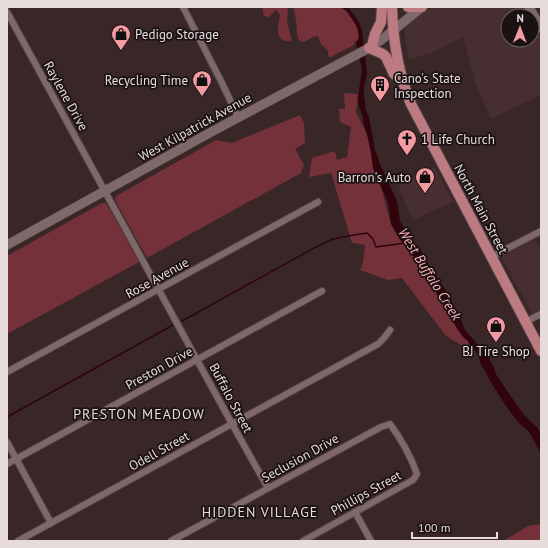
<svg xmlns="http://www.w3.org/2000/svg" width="548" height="548" viewBox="0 0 548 548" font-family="'PT Sans',sans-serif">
<rect width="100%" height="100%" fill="#392627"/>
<g fill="#472e30">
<path d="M 433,7 L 525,7 L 530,16 L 508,16 L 508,40 L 532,40 L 532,20 L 541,36 L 541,95 L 491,119 L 475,82 L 463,37 L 432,53 L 409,59 L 405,39 L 405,26 L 407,21 Z"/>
<path d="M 435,167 L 453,202 L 413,220 L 398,186 Z"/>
<path d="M 534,239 L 541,252 L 541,309 L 532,314 L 502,258 L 503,255 Z"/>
</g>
<g fill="#74313a">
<path d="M 262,7 L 288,7 L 287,22 L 292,41 C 274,44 278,26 280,15 L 276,10 L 269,17 L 264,16 Z"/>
<path d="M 294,7 L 340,7 C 350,12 361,29 358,41 L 355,41 L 354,45 L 331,57 L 329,57 L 328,55 L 328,51 L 321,44 L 318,36 C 313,36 309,40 303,42 L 299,40 C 296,33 297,27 296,20 C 295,15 294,12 294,7 Z"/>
<path d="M 344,93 L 358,94 L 356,112 L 366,132 L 368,138 L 371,153 L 373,168 L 382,190 L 391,224 L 399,238 L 413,256 L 423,274 L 431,284 L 458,330 L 464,338 L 468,341 L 469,350 L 446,336 L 402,278 L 388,280 L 360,270 L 363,262 L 365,245 L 352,243 L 331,173 L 309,177 L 312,158 L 335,151 L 337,160 L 347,157 L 351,127 L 340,122 L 339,109 L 345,109 Z"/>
<path d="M 300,115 L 304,123 L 305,143 L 295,149 L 304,165 L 301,173 L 147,258 L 115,200 L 116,196 L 216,140 L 232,143 Z"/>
<path d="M 102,203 L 105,203 L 108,206 L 139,262 L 7,334 L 7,256 Z"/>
<path d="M 541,524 L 541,541 L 503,541 L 528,526 Z"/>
</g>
<path fill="#31040d" d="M 340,7 L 348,7 L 359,22 L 362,31 L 367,73 L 364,88 L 364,96 L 366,110 L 369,117 L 375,150 L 378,157 L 379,162 L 397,201 L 400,221 L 407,233 L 421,251 L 431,269 L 445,289 L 459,315 L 465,330 L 489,357 L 490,361 L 494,368 L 497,376 L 512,398 L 525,416 L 537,427 L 541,434 L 541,454 L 530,433 L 518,422 L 504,403 L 490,381 L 486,372 L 481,365 L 478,354 L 468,341 L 464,338 L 458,330 L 431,284 L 423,274 L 413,256 L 399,238 L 391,224 L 388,203 L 373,168 L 371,153 L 368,138 L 363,122 L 363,117 L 359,107 L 358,97 L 362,70 L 356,43 L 359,37 L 358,30 L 356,25 L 346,10 Z"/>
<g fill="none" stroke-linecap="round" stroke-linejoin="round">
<g stroke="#31040d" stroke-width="1.5">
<path d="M 182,321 L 316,247 L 333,239 L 354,235 L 367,233 L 373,239 L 376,247 L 405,243"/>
<path d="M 7,417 L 173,325"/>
</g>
<defs>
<g id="street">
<path d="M 183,7 L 222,83 L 238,117"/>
<path d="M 7,12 L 232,424 L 268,488"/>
<path d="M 491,257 L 541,231"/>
<path d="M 525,322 L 541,314"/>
<path d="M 7,372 L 318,202"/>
<path d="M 7,442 L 51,523"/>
<path d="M 7,464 L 322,291"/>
<path d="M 355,512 L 371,541"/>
<path d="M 18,541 L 378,344 L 384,338 L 390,330"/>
<path d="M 171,541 L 381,427 L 390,424 C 401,439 411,457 417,474 L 413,480 L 303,541"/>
</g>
<g id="secondary">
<path d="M 529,7 L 541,28"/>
<path d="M 7,245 L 213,131 L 369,48 L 380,41 L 422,7"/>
</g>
<g id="primary">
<path d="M 392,7 C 393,41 398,73 411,104 L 541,351"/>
<path d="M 408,7 L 422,7"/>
<path d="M 372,46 L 375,34 L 381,22 L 382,7"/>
<path d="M 369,48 L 383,54 L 386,57 L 394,74 L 402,80"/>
</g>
</defs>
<use href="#street" stroke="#534345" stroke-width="8"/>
<use href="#secondary" stroke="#534345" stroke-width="10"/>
<use href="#primary" stroke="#534345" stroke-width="12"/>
<use href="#street" stroke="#7e686a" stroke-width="6"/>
<use href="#secondary" stroke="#7e686a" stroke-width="9"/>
<use href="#primary" stroke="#bc7a81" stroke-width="10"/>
</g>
<defs>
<symbol id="shop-pin" viewBox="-11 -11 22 30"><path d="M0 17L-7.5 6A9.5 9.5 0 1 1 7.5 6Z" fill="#f49aa3" stroke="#1a1112"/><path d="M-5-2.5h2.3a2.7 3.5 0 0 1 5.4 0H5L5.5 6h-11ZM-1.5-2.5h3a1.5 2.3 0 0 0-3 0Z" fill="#111"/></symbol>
<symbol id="building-pin" viewBox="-11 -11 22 30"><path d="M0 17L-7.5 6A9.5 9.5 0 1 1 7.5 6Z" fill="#f49aa3" stroke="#1a1112"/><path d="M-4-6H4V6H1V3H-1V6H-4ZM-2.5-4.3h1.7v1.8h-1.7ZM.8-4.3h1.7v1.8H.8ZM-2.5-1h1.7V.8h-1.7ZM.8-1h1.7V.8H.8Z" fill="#111"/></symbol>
<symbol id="church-pin" viewBox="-11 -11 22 30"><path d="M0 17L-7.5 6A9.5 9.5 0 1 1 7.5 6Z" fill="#f49aa3" stroke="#1a1112"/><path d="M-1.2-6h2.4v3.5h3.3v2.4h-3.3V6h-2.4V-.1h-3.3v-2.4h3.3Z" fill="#111"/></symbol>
</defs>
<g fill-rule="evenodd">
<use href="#shop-pin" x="110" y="23" width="22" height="30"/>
<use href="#shop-pin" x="191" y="69" width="22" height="30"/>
<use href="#building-pin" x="369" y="74" width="22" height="30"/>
<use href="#church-pin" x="396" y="128" width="22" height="30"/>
<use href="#shop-pin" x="414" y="166" width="22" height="30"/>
<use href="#shop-pin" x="485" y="315" width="22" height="30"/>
</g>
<g text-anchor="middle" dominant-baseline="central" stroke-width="3.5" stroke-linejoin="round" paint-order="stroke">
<g font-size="13" fill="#e8dbdc" stroke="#1a1112" text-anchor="start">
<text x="135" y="34">Pedigo Storage</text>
<text x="394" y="78">Cano's State<tspan x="394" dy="15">Inspection</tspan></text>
<text x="188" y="80" text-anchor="end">Recycling Time</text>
<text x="421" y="139">1 Life Church</text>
<text x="411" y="177" text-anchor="end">Barron's Auto</text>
<text x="496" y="351" text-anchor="middle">BJ Tire Shop</text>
</g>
<g font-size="13" fill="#e8dbdc" stroke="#1a1112">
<text transform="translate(66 96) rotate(61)">Raylene Drive</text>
<text transform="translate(195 127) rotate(-29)">West Kilpatrick Avenue</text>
<text transform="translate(481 209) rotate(62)">North Main Street</text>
<text transform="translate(157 278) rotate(-29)">Rose Avenue</text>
<text transform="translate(159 368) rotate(-29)">Preston Drive</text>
<text transform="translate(231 398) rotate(62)">Buffalo Street</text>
<text transform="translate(159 451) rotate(-29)">Odell Street</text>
<text transform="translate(300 458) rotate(-29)">Seclusion Drive</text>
<text transform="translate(366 493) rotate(-29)">Phillips Street</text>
</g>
<g font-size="14" font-style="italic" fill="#fdb0b6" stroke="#1a1112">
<text transform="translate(430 274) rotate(58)">West Buffalo Creek</text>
</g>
<g font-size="14" letter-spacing="1" fill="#e8dbdc" stroke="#1a1112">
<text x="139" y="414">PRESTON MEADOW</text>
<text x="260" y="512">HIDDEN VILLAGE</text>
</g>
</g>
<rect width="548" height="548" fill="none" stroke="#e8dbdc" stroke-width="16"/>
<g transform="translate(520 28) rotate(1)"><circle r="19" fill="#1a1112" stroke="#6c6263"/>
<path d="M0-3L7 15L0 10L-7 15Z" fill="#f49aa3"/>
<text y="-6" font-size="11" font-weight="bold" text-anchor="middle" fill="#e8dbdc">N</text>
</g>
<path d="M412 532v6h85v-6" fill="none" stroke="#e8dbdc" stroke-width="2"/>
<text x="418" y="532" font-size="12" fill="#e8dbdc" stroke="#1a1112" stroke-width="3" paint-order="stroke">100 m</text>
</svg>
